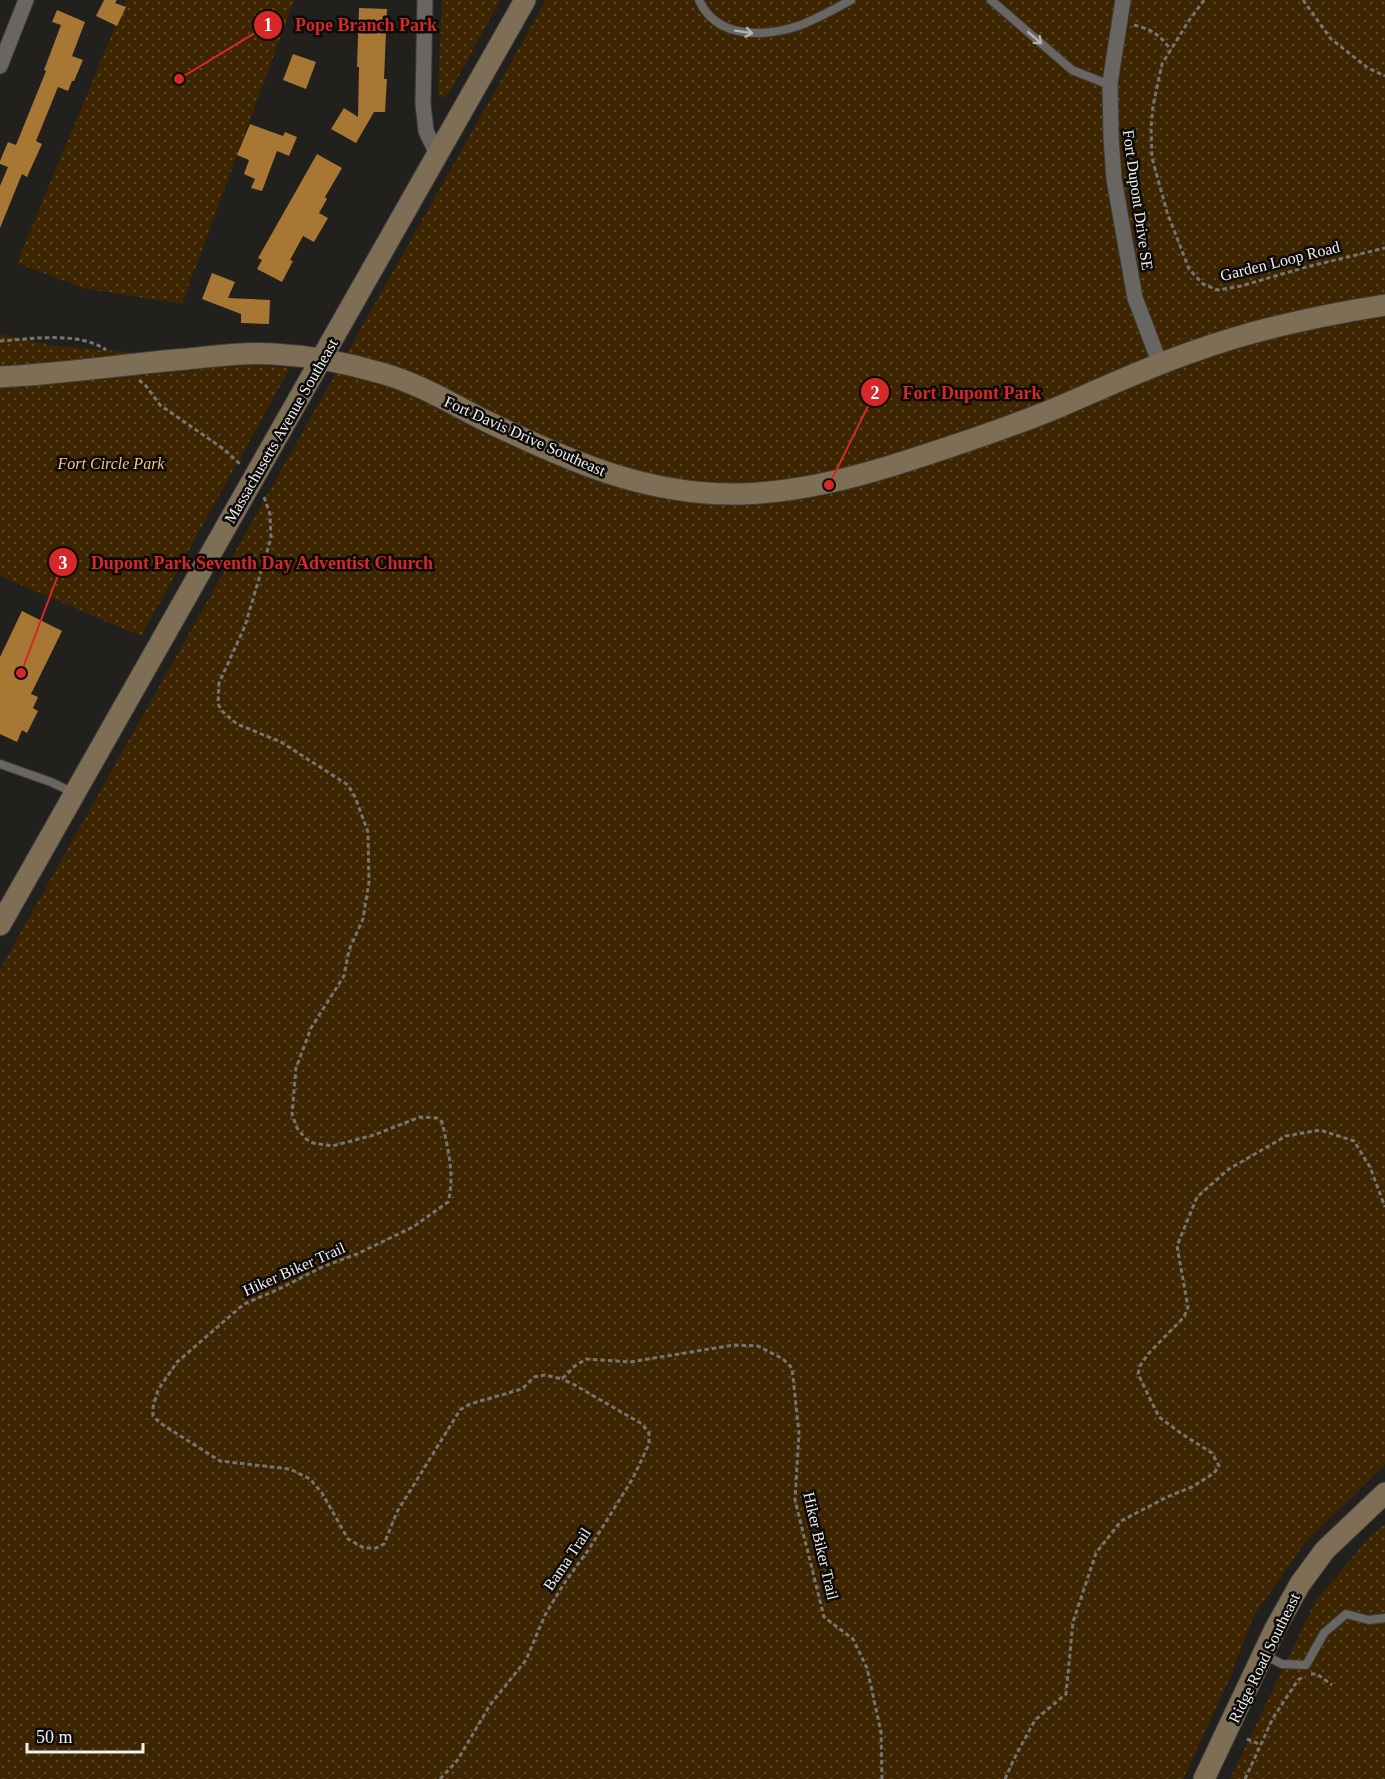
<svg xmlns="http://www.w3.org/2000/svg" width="1385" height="1779" viewBox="0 0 1385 1779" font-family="Georgia,serif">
<defs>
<pattern id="park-dots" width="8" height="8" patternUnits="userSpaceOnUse" patternTransform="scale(1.5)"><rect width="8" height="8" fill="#3d2501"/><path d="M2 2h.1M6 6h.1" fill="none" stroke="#5a4526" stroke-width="1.8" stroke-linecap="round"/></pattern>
</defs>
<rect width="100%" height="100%" fill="#22201d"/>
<g fill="url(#park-dots)">
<path d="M 126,0 L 294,0 L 182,304 L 83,288 L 17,263 Z"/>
<path d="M 442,0 L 500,0 L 449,94 L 442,98 L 438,94 Z"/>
<path d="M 546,0 L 1385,0 L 1385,1464 L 1305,1543 L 1254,1615 L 1227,1684 L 1183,1779 L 0,1779 L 0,969 Z"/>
<path d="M 0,334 L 50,345 L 290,368 L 141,636 L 0,576 Z"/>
<path d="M 1385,1524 L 1385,1779 L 1230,1779 L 1315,1602 L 1371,1535 Z"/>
</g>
<g fill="#a87734">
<path d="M 104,0 L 117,0 L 115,3 L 126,7 L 117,26 L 96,16 Z"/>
<path d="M 359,8 L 387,9 L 384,79 L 387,79 L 385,112 L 374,112 L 356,143 L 331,129 L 344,108 L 358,117 L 359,67 L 357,67 Z"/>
<path d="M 57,10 L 85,22 L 72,56 L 83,60 L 74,81 L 72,81 L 68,91 L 58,87 L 36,141 L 42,144 L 27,177 L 22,174 L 0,228 L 0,186 L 8,167 L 0,164 L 0,161 L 8,142 L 16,145 L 46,71 L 44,70 L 61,25 L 52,22 Z"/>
<path d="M 293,54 L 316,62 L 306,89 L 283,80 Z"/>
<path d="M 250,124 L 283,136 L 285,132 L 297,137 L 289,156 L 277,151 L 262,191 L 251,188 L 255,179 L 244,174 L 249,160 L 237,155 Z"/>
<path d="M 317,154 L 342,168 L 325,197 L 327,199 L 319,213 L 328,218 L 314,242 L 303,236 L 290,260 L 293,261 L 282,282 L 257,269 L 262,260 L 258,258 Z"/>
<path d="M 212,273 L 235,282 L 228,298 L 270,300 L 269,324 L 241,323 L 241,314 L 202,299 Z"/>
<path d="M 22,611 L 62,631 L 31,694 L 38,697 L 33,708 L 38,711 L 27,733 L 22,730 L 17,742 L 0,734 L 0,657 Z"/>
</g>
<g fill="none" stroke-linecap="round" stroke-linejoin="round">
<defs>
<g id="lane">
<path d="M 699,0 C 717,40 766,37 801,25 C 818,18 835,9 851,0"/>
<path d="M 991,0 L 1072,70 L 1102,82 L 1110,83"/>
<path d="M 0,764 L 51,782 L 74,793"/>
<path d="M 1264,1655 L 1282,1664 L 1306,1665 L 1324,1633 L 1346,1614 L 1369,1620 L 1385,1618"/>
</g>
<g id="street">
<path d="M 425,0 L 423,104 L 426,131 L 438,156"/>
<path d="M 1123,0 L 1110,83 L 1111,137 L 1114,179 L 1135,298 L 1160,364"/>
<path d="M 0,66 L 26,0"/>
</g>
<g id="secondary">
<path d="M 0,377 C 63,374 125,364 187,359 C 216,356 245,352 274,354 C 310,356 347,363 381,373 C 418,383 452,404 486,421 C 569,461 647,496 741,494 C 804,492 865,475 925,455 C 968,441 1012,426 1054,409 C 1101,389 1147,367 1195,351 C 1256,329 1321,315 1385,305"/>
<path d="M 0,925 L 525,0"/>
<path d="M 1204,1779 L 1275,1629 L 1300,1584 L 1325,1550 L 1385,1493"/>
</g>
</defs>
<use href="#lane" stroke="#3e3c3a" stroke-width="10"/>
<use href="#street" stroke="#3e3c3a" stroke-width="17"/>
<use href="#secondary" stroke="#3e3c3a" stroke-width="23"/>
<g stroke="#777572" stroke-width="3" stroke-dasharray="4.5 3" stroke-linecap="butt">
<path d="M 1204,0 L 1188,22 L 1162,64 L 1153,106 L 1151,127 L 1152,158 L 1167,212 L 1189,269 L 1203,284 L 1218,290 L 1241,286 L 1306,267 L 1385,248"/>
<path d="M 1303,0 L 1331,39 L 1368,68 L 1385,76"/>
<path d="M 1134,25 C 1153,30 1159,34 1171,50"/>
<path d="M 0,341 C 31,339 80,331 106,350"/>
<path d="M 139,380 L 146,386 L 160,405 L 225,450 L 241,465"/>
<path d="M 264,497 L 270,514 L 271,538 L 245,626 L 219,683 L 218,704 L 222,711 L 237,724 L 281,742 L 348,785 L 355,797 L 368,832 L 369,882 L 363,919 L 349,950 L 344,976 L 311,1028 L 296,1068 L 292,1114 L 297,1128 L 306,1139 L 313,1143 L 332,1146 L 374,1135 L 420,1117 L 437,1118 L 442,1122 C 448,1149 455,1175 448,1202 L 413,1227 L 357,1254 L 322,1267 L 279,1289 L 244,1304 L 177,1362 L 158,1390 L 153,1407 L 153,1416 L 160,1423 L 220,1461 L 290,1469 L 310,1479 L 322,1493 L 348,1539 L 364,1548 L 376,1548 L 384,1544 L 397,1512 L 460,1410 L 470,1404 L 522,1389 L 534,1377 L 545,1375 L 562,1379 L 575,1366 L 586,1359 L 630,1362 L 734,1345 L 758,1346 L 783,1359 L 792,1368 L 799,1433 L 795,1500 L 824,1617 L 853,1639 L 867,1668 L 881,1732 L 882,1779"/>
<path d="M 1311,1674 L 1317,1674 L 1332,1685"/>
<path d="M 1247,1739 L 1261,1745"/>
<path d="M 440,1779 L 457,1761 L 490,1705 L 526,1660 L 545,1615 L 563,1585 L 589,1549 L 633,1478 L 649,1444 L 649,1433 L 642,1424 L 573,1384 L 562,1379"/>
<path d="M 1005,1779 L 1014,1759 L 1035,1720 L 1066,1694 L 1073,1622 L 1096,1553 L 1121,1521 L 1167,1497 L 1192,1487 L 1214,1473 L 1219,1466 L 1212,1453 L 1182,1434 L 1159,1417 L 1138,1374 L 1140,1366 L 1148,1354 L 1184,1317 L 1188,1307 L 1177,1246 L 1197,1197 L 1229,1169 L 1286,1136 L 1320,1130 L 1354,1141 L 1370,1167 L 1385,1207"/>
<path d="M 1245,1779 L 1273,1718 L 1298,1680 L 1303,1677"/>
</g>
<use href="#lane" stroke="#696662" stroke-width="8"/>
<use href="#street" stroke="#696662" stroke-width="15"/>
<use href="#secondary" stroke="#7e6e56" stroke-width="21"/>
</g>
<defs><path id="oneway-shaft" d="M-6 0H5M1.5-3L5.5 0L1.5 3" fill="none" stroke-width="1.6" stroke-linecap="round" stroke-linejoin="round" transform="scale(1.5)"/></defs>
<g stroke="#b4b1ae">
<use href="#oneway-shaft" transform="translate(744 32) rotate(9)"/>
<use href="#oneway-shaft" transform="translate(1035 38) rotate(41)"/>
</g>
<g text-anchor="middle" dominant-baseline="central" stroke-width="5" stroke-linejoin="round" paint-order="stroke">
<g font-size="16" fill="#f1efed" stroke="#0b0a08">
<text transform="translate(1138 200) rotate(82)">Fort Dupont Drive SE</text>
<text transform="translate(1280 261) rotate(-14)">Garden Loop Road</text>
<text transform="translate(281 431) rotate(-60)">Massachusetts Avenue Southeast</text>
<text transform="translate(525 436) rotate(24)">Fort Davis Drive Southeast</text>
<text transform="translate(294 1269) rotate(-24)">Hiker Biker Trail</text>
<text transform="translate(821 1546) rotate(77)">Hiker Biker Trail</text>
<text transform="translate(567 1559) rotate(-56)">Bama Trail</text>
<text transform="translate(1264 1658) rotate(-64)">Ridge Road Southeast</text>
</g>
<g font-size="16" font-style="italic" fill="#fbc580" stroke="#0b0a08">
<text x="111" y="463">Fort Circle Park</text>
</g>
</g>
<path fill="none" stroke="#d62828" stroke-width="2" d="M179 79L268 25M829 485L875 392M21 673L63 562"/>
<g fill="#d62828" stroke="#0b0a08" stroke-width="2">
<circle cx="179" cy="79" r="6"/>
<circle cx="829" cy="485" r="6"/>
<circle cx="21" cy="673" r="6"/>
<circle cx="268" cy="25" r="15"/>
<circle cx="875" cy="392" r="15"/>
<circle cx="63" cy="562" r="15"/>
</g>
<g font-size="18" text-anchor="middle" font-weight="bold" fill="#fff">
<text x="268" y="31">1</text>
<text x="875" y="399">2</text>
<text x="63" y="569">3</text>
</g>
<g font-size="18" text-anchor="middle" font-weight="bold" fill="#d62828" stroke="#0b0a08" stroke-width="5" stroke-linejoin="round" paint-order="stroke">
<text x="366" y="31">Pope Branch Park</text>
<text x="972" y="399">Fort Dupont Park</text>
<text x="262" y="569">Dupont Park Seventh Day Adventist Church</text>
</g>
<path d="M27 1743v9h116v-9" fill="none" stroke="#f1efed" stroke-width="3"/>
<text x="36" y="1743" font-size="18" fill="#f1efed" stroke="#0b0a08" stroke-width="4.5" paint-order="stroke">50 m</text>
</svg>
